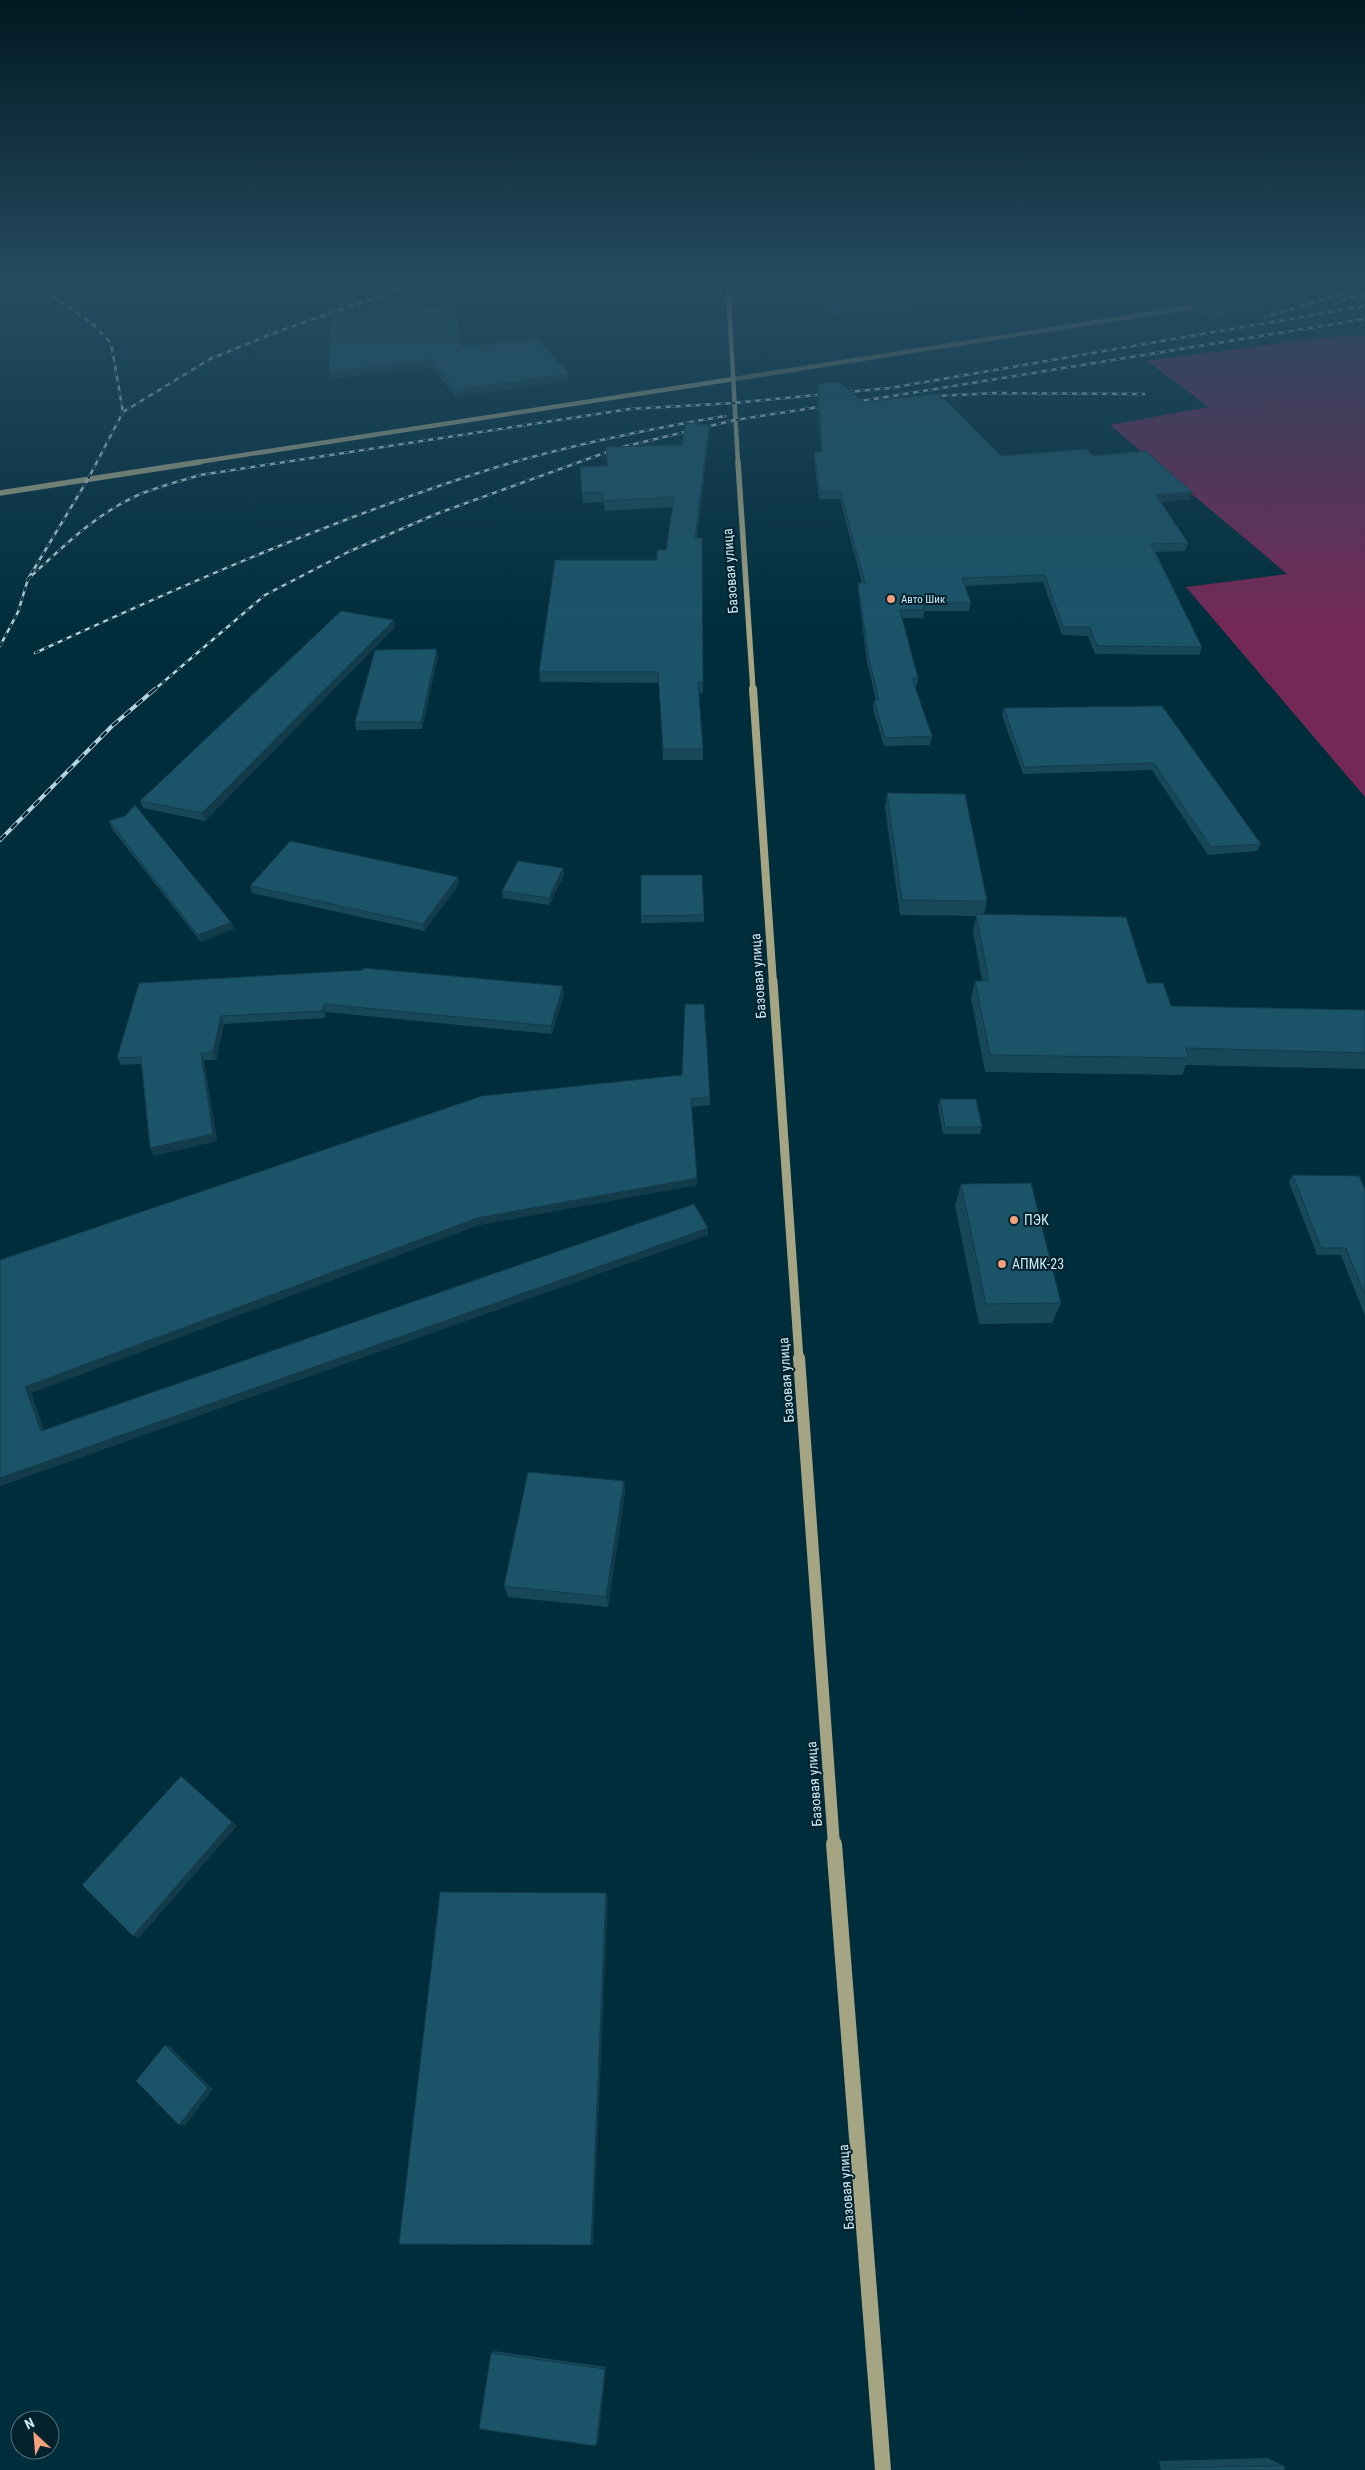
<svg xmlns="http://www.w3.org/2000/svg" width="1365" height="2470" viewBox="0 0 1365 2470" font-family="'Roboto Condensed',sans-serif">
<rect width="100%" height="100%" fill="#002d3c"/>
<path fill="#742856" d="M 1365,335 L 1365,797 L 1186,587 L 1287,574 L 1110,425 L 1209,407 L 1147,361 L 1311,339 Z"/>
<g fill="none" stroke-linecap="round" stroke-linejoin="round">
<g stroke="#787763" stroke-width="4.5">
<path d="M 1260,295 L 1290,287"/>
<path d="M 734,379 L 1206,305"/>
</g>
<g stroke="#a5a584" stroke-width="4.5">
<path d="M 728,287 L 738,463"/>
<path d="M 192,463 L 734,379"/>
</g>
<g stroke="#a5a584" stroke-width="5.5">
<path d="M 738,462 L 753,690"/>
<path d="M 0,493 L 200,462"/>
</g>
<path stroke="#a5a584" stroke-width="8" d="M 753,689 L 773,983"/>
<path stroke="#a5a584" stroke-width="9" d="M 773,981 L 799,1359"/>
<path stroke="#a5a584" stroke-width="12" d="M 799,1358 L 834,1845"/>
<path stroke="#a5a584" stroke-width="16" d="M 834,1844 L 883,2470"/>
<defs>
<g id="rail-far1">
<path d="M 39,287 L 94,325 L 111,343 L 123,412"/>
<path d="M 1336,301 L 1365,295"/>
<path d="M 1266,317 L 1345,293 L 1356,287"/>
<path d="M 937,396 L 996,393 L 1144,394"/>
<path d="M 849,403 L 1365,319"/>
<path d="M 28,579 C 61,549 93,516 134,497 C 155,487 178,482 200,475 L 630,409 L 734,403 L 890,388 L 1365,306"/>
<path d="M 0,646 L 18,612 L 28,579 L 88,479 L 123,412 L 210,359 L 279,331 L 406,287"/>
<path d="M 35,653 C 187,583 340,516 500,466 C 574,444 649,429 725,416"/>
<path d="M 154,690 L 265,595 L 348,552 L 436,514 L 618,448 L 735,420 L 832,405"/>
</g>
<path id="rail" d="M 0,840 L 112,726 L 155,689"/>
</defs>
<use href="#rail-far1" stroke="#b5d3e0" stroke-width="2.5"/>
<use href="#rail" stroke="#b5d3e0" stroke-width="4"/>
<use href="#rail-far1" stroke="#04222d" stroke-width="2" stroke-dasharray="5" stroke-linecap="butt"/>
<use href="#rail" stroke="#04222d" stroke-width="2.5" stroke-dasharray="8" stroke-linecap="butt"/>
</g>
<g fill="#17485a">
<path d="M 194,287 L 281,287 L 271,296 L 196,294 Z"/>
<path d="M 802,287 L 1112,287 L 1003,303 L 984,294 L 839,316 L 802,294 Z"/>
<path d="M 1137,287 L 1254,287 L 1253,292 L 1179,305 Z"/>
<path d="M 1288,298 L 1286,304 L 1216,320 L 1194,311 L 1195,305 Z"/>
<path d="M 462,347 L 569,381 L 456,397 L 432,367 L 331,379 Z"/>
<path d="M 818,384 L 1001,456 L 1093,456 L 1192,492 L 1190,499 L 1160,502 L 1188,543 L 1185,551 L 1155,552 L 1202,647 L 1199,655 L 1095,654 L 1088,636 L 1062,635 L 1043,582 L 964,586 L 971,603 L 969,611 L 924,611 L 923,618 L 902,618 L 918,678 L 917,686 L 915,686 L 932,736 L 930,745 L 884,746 L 873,709 L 874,700 L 876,700 L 867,662 L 858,591 L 858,583 L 862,583 L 840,499 L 819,499 L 814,459 L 814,452 L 821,452 L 817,391 Z"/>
<path d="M 709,426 L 709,435 L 697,538 L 703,682 L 703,693 L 699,693 L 703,749 L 703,760 L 663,760 L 659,683 L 540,682 L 539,672 L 666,550 L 673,507 L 605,511 L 603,502 L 583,503 L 580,467 L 607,466 L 606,447 L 682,445 Z"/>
<path d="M 395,627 L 205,821 L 143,808 L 140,801 Z"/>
<path d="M 438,656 L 422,729 L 356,730 L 355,722 Z"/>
<path d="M 1162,706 L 1261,844 L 1257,851 L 1208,855 L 1152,770 L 1023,774 L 1002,715 L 1004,708 Z"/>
<path d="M 887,793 L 987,901 L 984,915 L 1147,983 L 1171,1006 L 1365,1010 L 1365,1069 L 1186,1065 L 1182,1075 L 985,1072 L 971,998 L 975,981 L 982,981 L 973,931 L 976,916 L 900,915 L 885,808 Z"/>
<path d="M 109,821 L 231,922 L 234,929 L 201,942 L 112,829 Z"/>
<path d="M 563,868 L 564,875 L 549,905 L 503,898 L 502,891 Z"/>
<path d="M 458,877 L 459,884 L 424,931 L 252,893 L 250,886 Z"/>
<path d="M 704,915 L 704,922 L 641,923 L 641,916 Z"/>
<path d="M 139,983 L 564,994 L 552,1034 L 326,1012 L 325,1018 L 224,1024 L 216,1060 L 204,1060 L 217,1141 L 154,1156 L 150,1148 L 141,1064 L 121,1065 L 117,1058 Z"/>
<path d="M 482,1096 L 710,1097 L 710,1105 L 691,1107 L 697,1185 L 479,1225 L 31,1393 L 44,1430 L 708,1228 L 708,1235 L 0,1486 L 0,1260 Z"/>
<path d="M 940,1099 L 982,1127 L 980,1134 L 943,1134 L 938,1107 Z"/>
<path d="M 1293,1175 L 1365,1190 L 1365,1316 L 1341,1255 L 1317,1255 L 1289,1182 Z"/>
<path d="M 961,1184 L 1061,1303 L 1052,1323 L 979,1324 L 955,1205 Z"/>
<path d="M 624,1481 L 625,1493 L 608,1607 L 508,1597 L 504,1586 Z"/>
<path d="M 494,2351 L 606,2367 L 598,2443 L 491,2353 Z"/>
<path d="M 1268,2458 L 1284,2466 L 1285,2470 L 1161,2470 L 1159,2461 Z"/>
</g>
<g fill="#133b4a">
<path d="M 270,287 L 281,287 L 271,296 Z"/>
<path d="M 950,287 L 985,287 L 984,294 L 839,316 L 840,303 Z"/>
<path d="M 1032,287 L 1112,287 L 1003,303 L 1005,291 Z"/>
<path d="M 1214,287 L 1254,287 L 1253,292 L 1179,305 L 1183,292 Z"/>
<path d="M 1288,298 L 1286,304 L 1216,320 L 1218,315 Z"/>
<path d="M 431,360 L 432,367 L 331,379 L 329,372 Z"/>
<path d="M 569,374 L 569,381 L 456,397 L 455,390 Z"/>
<path d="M 709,426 L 709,435 L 695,548 L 695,538 Z"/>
<path d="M 1192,492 L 1190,499 L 1153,502 L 1156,495 Z"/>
<path d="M 394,620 L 395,627 L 205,821 L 202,813 Z"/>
<path d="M 437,649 L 438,656 L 422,729 L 421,722 Z"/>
<path d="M 563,868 L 564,875 L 549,905 L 549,898 Z"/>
<path d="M 458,877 L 459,884 L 424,931 L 423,924 Z"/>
<path d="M 231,922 L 234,929 L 201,942 L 198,935 Z"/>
<path d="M 563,986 L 564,994 L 552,1034 L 551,1026 Z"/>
<path d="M 324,1004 L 326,1012 L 325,1018 L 323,1011 Z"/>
<path d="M 221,1016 L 224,1024 L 216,1060 L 213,1052 Z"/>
<path d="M 201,1053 L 204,1060 L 217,1141 L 154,1156 L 150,1148 Z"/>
<path d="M 697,1178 L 697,1185 L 479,1225 L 31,1393 L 46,1437 L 41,1431 L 25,1387 L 477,1218 Z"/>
<path d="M 708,1228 L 708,1235 L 0,1486 L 0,1478 Z"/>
<path d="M 624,1481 L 625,1493 L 608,1607 L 606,1597 Z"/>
<path d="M 186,1780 L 237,1826 L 139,1938 L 133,1936 Z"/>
<path d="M 606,1893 L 608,1899 L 593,2244 L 591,2245 Z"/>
<path d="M 165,2045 L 171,2047 L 213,2089 L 185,2126 L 179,2125 Z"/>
<path d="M 606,2367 L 598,2443 L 596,2446 L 605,2369 Z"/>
</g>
<g fill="#1b5469" stroke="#133b4a">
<path d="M 811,287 L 950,287 L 840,303 Z"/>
<path d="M 997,287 L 1032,287 L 1005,291 Z"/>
<path d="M 1170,287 L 1214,287 L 1183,292 Z"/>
<path d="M 1269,291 L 1288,298 L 1218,315 L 1195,305 Z"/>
<path d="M 456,307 L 462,347 L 538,338 L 569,374 L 455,390 L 431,360 L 329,372 L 332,313 Z"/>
<path d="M 838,382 L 864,402 L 939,394 L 1001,456 L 1086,449 L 1093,456 L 1146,451 L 1192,492 L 1156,495 L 1188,543 L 1151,544 L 1202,647 L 1097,646 L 1090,627 L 1063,627 L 1045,575 L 962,578 L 971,603 L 923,603 L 924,610 L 900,610 L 918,678 L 912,678 L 932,736 L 885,738 L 874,700 L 879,700 L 868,654 L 858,583 L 865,583 L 840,491 L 820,491 L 814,452 L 822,452 L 818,384 Z"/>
<path d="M 686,422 L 709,426 L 695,538 L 702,538 L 703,682 L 698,682 L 703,749 L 663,749 L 658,672 L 539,672 L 555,560 L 657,560 L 657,550 L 666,550 L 674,497 L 604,501 L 603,492 L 582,493 L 580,467 L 608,466 L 606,447 L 682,445 Z"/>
<path d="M 341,611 L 394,620 L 202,813 L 140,801 Z"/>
<path d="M 437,649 L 421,722 L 355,722 L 375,650 Z"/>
<path d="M 1162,706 L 1261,844 L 1211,847 L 1154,763 L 1024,767 L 1004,708 Z"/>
<path d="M 887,793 L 965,794 L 987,901 L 902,900 Z"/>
<path d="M 135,805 L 231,922 L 198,935 L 109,821 L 125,816 Z"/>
<path d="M 290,841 L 458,877 L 423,924 L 250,886 Z"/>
<path d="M 518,861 L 563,868 L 549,898 L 502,891 Z"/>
<path d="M 641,875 L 702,875 L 704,915 L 641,916 Z"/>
<path d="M 976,914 L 1126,917 L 1147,983 L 1163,983 L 1171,1006 L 1365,1010 L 1365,1053 L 1186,1048 L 1189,1058 L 990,1055 L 975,981 L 989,981 Z"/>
<path d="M 364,968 L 563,986 L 551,1026 L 324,1004 L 323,1011 L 221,1016 L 213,1052 L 201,1053 L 213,1134 L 150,1148 L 141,1057 L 117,1058 L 139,983 L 363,970 Z"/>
<path d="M 685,1004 L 704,1004 L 710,1097 L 691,1099 L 697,1178 L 477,1218 L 25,1387 L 41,1431 L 694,1204 L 708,1228 L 0,1478 L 0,1260 L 482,1096 L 682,1075 Z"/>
<path d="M 940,1099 L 976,1099 L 982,1127 L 945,1127 Z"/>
<path d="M 1293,1175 L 1359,1176 L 1365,1190 L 1365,1295 L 1346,1248 L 1321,1248 Z"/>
<path d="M 1031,1183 L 1061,1303 L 986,1304 L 961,1184 Z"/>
<path d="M 528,1472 L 624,1481 L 606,1597 L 504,1586 Z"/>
<path d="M 181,1776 L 232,1822 L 133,1936 L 82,1885 Z"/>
<path d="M 440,1892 L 606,1893 L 591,2245 L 399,2244 Z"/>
<path d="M 165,2045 L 208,2088 L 179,2125 L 136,2081 Z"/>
<path d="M 491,2353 L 605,2369 L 596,2446 L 479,2429 Z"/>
<path d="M 1284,2466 L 1285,2470 L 1172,2470 L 1172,2468 Z"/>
</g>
<linearGradient id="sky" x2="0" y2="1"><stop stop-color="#001921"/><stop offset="0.45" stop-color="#264c61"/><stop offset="1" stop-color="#264c61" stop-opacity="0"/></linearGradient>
<rect width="1365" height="632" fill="url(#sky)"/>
<g fill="#f1a17b" stroke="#04222d" stroke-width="2">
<circle cx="891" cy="599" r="5"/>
<circle cx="1014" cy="1220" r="5"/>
<circle cx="1002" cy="1264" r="5"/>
</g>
<g text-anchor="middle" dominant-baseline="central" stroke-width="4" stroke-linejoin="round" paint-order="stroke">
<g font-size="11" fill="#ceeaf6" stroke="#04222d" text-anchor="start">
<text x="901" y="599">Авто Шик</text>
</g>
<g font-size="14" fill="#ceeaf6" stroke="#04222d">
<text transform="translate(730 571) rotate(-94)">Базовая улица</text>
<text transform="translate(758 976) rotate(-94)">Базовая улица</text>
<text transform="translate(786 1380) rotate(-94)">Базовая улица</text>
<text transform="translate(814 1784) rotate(-94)">Базовая улица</text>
<text transform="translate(846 2187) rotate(-94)">Базовая улица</text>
</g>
<g font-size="14" fill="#ceeaf6" stroke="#04222d" text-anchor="start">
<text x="1024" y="1220">ПЭК</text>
<text x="1012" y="1264">АПМК-23</text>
</g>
</g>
<g transform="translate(35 2435) rotate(334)"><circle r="24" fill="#04222d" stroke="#55727d"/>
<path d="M0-4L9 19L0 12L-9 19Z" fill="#f1a17b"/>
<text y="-8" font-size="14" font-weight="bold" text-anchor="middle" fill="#ceeaf6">N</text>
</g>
</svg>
